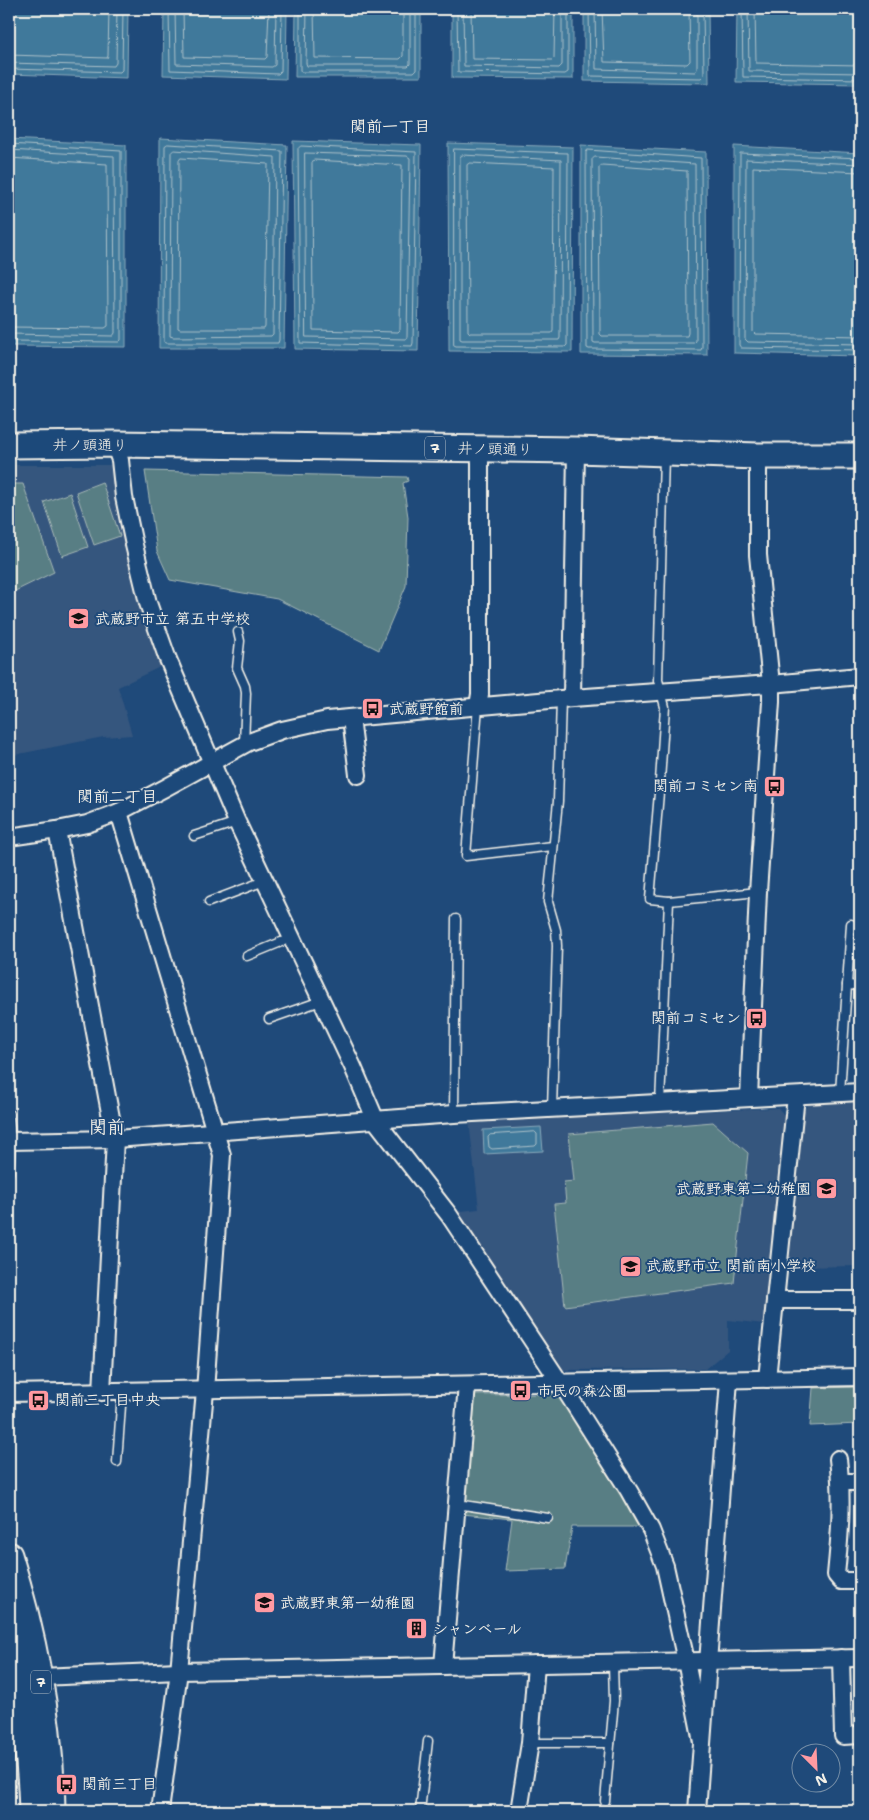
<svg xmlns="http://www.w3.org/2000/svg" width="869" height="1820" viewBox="0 0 869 1820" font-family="'Shantell Sans','Klee One',sans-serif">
<rect width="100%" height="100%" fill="#1f4a7a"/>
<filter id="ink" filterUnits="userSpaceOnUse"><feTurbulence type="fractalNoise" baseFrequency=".02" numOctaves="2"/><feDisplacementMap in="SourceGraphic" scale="10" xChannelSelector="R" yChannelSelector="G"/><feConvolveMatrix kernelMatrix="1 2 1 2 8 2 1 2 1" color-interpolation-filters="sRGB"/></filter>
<g filter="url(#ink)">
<g fill="#36567e">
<path d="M 9,465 L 114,465 L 164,665 L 118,687 L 132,735 L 103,737 L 9,756 Z"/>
<path d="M 860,1099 L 860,1266 L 786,1267 L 801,1113 L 811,1102 Z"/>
<path d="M 778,1108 L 785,1116 L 765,1324 L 728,1320 L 728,1350 L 705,1369 L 559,1370 L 453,1212 L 479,1209 L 469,1121 Z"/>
</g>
<g fill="#597e84" stroke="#a6b8b6">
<path d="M 145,471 L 407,477 L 408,481 L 403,483 L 408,517 L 406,586 L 379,650 L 277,599 L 170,580 L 157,551 Z"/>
<path d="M 102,482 L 120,536 L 94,545 L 76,492 Z"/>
<path d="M 9,484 L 23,484 L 54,572 L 9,594 Z"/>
<path d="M 70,493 L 88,547 L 62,556 L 44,502 Z"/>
<path d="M 713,1122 L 748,1153 L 734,1283 L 565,1306 L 554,1204 L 566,1203 L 564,1182 L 574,1181 L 569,1134 Z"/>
<path d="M 860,1387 L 860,1424 L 810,1426 L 813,1388 Z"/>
<path d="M 561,1394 L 644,1527 L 572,1527 L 565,1569 L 505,1571 L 512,1519 L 462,1514 L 473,1395 Z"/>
</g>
<g fill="#41799b" stroke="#89a9ba">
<path d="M 9,9 L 128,9 L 127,78 L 9,74 Z"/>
<path d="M 164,9 L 287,9 L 286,79 L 163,75 Z"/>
<path d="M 296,9 L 421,9 L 421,77 L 295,77 Z"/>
<path d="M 452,9 L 573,9 L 573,79 L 452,78 Z"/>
<path d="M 584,9 L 708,9 L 709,83 L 584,81 Z"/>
<path d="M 737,9 L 860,9 L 860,84 L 736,82 Z"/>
<path d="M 160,138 L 287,145 L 284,348 L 159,348 Z"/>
<path d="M 9,139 L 126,145 L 126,347 L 9,346 Z"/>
<path d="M 293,141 L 421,145 L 418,351 L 295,349 Z"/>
<path d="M 448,143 L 573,147 L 572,352 L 449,351 Z"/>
<path d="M 581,145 L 706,152 L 707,355 L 581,354 Z"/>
<path d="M 734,146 L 860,153 L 858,356 L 734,353 Z"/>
<path d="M 541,1127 L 543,1151 L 484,1154 L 483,1130 Z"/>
</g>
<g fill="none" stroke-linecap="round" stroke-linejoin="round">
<g stroke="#acc1c9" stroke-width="1">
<path d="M 169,9 L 170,70 L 278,74 L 281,71 L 282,9"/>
<path d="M 175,9 L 176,64 L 272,67 L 275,65 L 276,9"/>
<path d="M 183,9 L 184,57 L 265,59 L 267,57 L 269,9"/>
<path d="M 300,9 L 300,70 L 301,72 L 414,72 L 416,70 L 416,9"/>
<path d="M 307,9 L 306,63 L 307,66 L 408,66 L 410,64 L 410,9"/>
<path d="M 314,9 L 315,58 L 400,59 L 403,56 L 403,9"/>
<path d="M 457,9 L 458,72 L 565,74 L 568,72 L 568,9"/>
<path d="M 463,9 L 464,66 L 559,68 L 562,65 L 562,9"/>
<path d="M 471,9 L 472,59 L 552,60 L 554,58 L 555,9"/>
<path d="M 589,9 L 590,76 L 701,78 L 704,75 L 703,9"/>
<path d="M 595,9 L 596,69 L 695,72 L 697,69 L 697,9"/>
<path d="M 602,9 L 604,62 L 687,64 L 690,61 L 689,9"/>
<path d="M 742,9 L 743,77 L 860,79"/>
<path d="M 748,9 L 749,71 L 860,73"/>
<path d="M 755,9 L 756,63 L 860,65"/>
<path d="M 9,55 L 107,58 L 108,56 L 109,9"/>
<path d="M 9,63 L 114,66 L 116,63 L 117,9"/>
<path d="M 9,69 L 120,72 L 122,70 L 123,9"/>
<path d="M 9,144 L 121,151 L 121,340 L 119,342 L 9,341"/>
<path d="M 168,144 L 282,151 L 279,340 L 278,343 L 166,343 L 164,342 L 165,146 Z"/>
<path d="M 301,146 L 416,152 L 413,343 L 412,346 L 300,343 L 298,149 Z"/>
<path d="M 454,149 L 568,153 L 567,345 L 565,347 L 456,346 L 454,345 Z"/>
<path d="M 9,150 L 114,156 L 115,333 L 113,336 L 9,334"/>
<path d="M 174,150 L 275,157 L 273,334 L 271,336 L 173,337 L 170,336 L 171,153 Z"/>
<path d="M 588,150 L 701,158 L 702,347 L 701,350 L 589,349 L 587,348 L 586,153 Z"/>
<path d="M 305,153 L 407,156 L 410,158 L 407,337 L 406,339 L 306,337 Z"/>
<path d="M 462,155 L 561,160 L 560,338 L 559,340 L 462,340 L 460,339 L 460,158 Z"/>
<path d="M 595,157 L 695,164 L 696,341 L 694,343 L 595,343 L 593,342 L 592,160 Z"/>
<path d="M 9,158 L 107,164 L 108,326 L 105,328 L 9,327"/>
<path d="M 181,158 L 268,164 L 265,327 L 264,329 L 180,329 L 178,328 L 179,161 Z"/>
<path d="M 860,158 L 740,153 L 739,345 L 741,348 L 860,350"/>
<path d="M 314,160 L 402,165 L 400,330 L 398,332 L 313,330 L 312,163 Z"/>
<path d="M 470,163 L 554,167 L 553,331 L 552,333 L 470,333 L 468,331 L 467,165 Z"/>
<path d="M 860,164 L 746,159 L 745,339 L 748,342 L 860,344"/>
<path d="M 602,165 L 687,171 L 688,333 L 687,336 L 602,336 L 600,334 L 599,168 Z"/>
<path d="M 860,172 L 753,167 L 753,332 L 755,334 L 860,336"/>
<path d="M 535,1132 L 537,1134 L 537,1144 L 535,1146 L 492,1149 L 489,1147 L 488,1137 L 490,1135 Z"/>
</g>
<defs>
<g id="lane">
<path d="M 664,456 L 658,680 L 665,707 L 660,781 L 650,899 L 669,901 L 758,892"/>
<path d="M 238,632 L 240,641 L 237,668 L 245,686 L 246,693 L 244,744"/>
<path d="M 478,706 L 466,856 L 553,846"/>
<path d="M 194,836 L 237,822"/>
<path d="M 209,902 L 264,881"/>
<path d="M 247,956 L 291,938"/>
<path d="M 847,985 L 860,986"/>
<path d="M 269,1019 L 321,1001"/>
<path d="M 840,1093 L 851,924"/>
<path d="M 660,1103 L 669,901"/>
<path d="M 552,1109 L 557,946 L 556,930 L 548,902 L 558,801 L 561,699"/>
<path d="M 9,1114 L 11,1141 L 9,1173"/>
<path d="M 454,1114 L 456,919"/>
<path d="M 117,1462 L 122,1392"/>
<path d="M 457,1504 L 548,1518"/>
<path d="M 530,1743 L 610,1743"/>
<path d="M 605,1801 L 614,1701 L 613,1663"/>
<path d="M 420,1811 L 428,1741"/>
</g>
<g id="street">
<path d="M 114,444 L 120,460 L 124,497 L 134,545 L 148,603 L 167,657 L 237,822 L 353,1067 L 376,1121 L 449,1215 L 567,1393 L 629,1491 L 651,1530 L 665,1566 L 686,1661 L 702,1742"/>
<path d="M 572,698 L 576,450"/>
<path d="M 478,706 L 480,694 L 480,449"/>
<path d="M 351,718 L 358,775"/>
<path d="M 119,812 L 222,1155 L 205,1391 L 179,1671 L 160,1811"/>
<path d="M 57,830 L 115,1139 L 102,1392"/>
<path d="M 9,837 L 57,830 L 87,824 L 119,812 L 165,788 L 249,742 L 282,730 L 327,720 L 572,698 L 771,684 L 860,676"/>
<path d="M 749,1098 L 758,892 L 771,702 L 771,684 L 758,555 L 758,456"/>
<path d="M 9,1141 L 115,1139 L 454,1114 L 860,1092"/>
<path d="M 775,1300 L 860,1300"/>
<path d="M 767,1379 L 796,1096"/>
<path d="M 9,1393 L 860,1377"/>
<path d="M 838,1459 C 843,1498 840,1535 836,1575 L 841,1581 L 860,1581"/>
<path d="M 841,1482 L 860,1482"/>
<path d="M 841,1658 L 843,1736 L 860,1735"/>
<path d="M 443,1666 L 467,1385"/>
<path d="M 40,1677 L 179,1671 L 860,1658"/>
<path d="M 519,1811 L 530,1743 L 536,1664"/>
<path d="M 697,1811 L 729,1380"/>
</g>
<g id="primary">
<path d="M 9,445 L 114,444 L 576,450 L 758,456 L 860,456"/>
<path d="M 9,1555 C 35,1639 51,1724 52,1811"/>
<path d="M 9,1629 C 22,1690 30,1749 32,1811"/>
</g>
</defs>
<use href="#lane" stroke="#f4f1e8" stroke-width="11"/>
<use href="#street" stroke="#f4f1e8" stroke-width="20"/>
<use href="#primary" stroke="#f4f1e8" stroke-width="29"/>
<use href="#lane" stroke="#1f4a7a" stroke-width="8"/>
<use href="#street" stroke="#1f4a7a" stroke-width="16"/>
<use href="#primary" stroke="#1f4a7a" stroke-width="25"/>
</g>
</g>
<defs>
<symbol id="school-square" viewBox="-11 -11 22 22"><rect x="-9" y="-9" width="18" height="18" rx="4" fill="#ff9aa2" stroke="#1f4a7a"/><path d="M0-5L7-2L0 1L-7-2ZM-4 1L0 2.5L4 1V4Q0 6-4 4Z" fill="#111"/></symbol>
<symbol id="bus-square" viewBox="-11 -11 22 22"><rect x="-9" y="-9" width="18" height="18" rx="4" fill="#ff9aa2" stroke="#1f4a7a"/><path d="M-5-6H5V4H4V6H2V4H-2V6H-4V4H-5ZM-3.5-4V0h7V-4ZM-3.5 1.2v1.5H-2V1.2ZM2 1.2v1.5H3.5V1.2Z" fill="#111"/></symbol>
<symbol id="building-square" viewBox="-11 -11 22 22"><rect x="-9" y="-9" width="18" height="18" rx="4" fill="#ff9aa2" stroke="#1f4a7a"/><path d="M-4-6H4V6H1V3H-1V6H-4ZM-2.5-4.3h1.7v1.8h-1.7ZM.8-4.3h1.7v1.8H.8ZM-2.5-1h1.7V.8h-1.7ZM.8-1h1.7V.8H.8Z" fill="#111"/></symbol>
</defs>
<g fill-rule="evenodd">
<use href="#school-square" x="66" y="606" width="25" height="25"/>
<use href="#bus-square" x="360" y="696" width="25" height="25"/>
<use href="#bus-square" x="762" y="774" width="25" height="25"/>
<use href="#bus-square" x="744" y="1006" width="25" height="25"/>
<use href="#school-square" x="814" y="1176" width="25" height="25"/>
<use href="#school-square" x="618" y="1254" width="25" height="25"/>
<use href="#bus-square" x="508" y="1378" width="25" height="25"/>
<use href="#bus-square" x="26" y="1388" width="25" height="25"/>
<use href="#school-square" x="252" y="1590" width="25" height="25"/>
<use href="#building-square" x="404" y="1616" width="25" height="25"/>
<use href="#bus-square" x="54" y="1772" width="25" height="25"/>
</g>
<g text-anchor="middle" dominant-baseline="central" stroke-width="4" stroke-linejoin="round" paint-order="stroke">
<g fill="#1f4a7a" stroke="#b4bfc7" stroke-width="1">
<rect x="425" y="436.5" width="20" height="23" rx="4"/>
<rect x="31" y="1670.5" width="20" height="23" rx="4"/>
</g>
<g font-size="14" font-weight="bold" fill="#f4f1e8">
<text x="435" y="448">7</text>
<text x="41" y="1682">7</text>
</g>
<g font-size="15" fill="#f4f1e8" stroke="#1f4a7a">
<text x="90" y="445">井ノ頭通り</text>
<text transform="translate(495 449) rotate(1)">井ノ頭通り</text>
</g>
<g font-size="15" font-weight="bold" fill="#f4f1e8" stroke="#1f4a7a" text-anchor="start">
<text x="95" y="619">武蔵野市立 第五中学校</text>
<text x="389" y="709">武蔵野館前</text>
<text x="758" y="786" text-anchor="end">関前コミセン南</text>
<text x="741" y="1018" text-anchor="end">関前コミセン</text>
<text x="811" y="1189" text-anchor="end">武蔵野東第二幼稚園</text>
<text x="646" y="1266">武蔵野市立 関前南小学校</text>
<text x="537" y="1391">市民の森公園</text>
<text x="55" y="1400">関前三丁目中央</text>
<text x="280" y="1603">武蔵野東第一幼稚園</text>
<text x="433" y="1629">シャンベール</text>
<text x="82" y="1784">関前三丁目</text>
</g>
<g font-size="16" font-weight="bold" fill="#f4f1e8" stroke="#1f4a7a">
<text x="390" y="126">関前一丁目</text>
<text x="117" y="796">関前二丁目</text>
</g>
<g font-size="18" font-weight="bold" fill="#f4f1e8" stroke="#1f4a7a">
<text x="107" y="1127">関前</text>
</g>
</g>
<rect width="869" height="1820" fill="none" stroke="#1f4a7a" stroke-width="30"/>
<rect x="15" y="15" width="839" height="1790" fill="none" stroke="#f4f1e8" stroke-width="2" filter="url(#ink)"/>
<g transform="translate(816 1768) rotate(156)"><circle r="24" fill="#1f4a7a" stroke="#748da6"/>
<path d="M0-4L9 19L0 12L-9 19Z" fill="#ff9aa2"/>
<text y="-8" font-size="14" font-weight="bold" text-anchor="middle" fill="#f4f1e8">N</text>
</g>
</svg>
